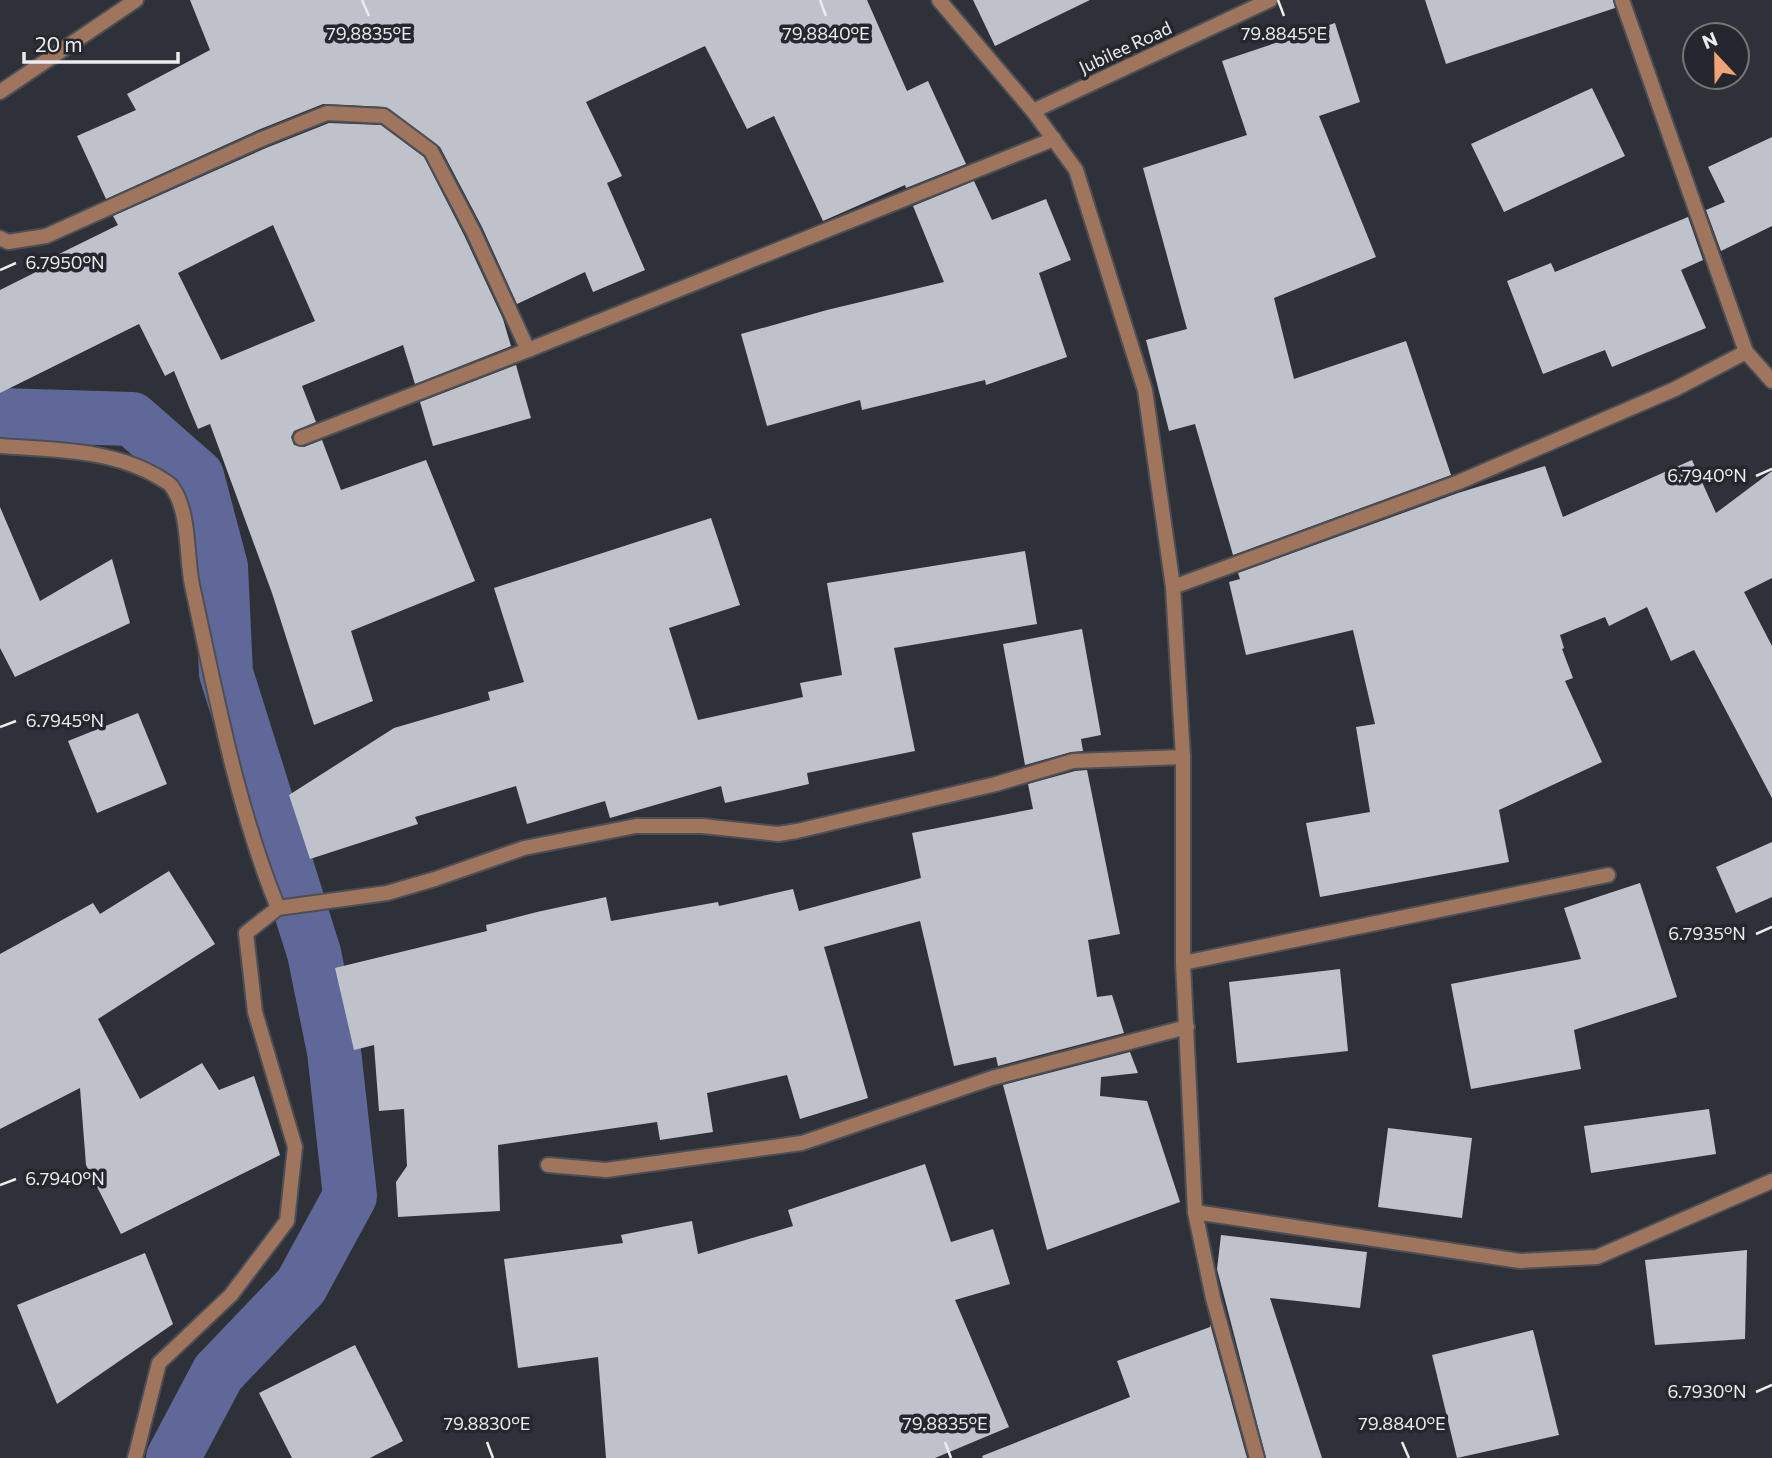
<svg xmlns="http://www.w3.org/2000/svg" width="1772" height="1458" viewBox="0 0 1772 1458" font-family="Commissioner,sans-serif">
<rect width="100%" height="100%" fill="#2f3138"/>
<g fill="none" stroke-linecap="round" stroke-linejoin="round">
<path stroke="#60689a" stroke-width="54" d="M 0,415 L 132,419 L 197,476 L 221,567 L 226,673 L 314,953 L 334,1051 L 350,1196 L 301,1286 L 218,1373 L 173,1458"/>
</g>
<g fill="#c0c2cb" fill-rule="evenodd">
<path d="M 190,0 L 867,0 L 907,91 L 928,81 L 966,164 L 906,188 L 905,185 L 823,221 L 774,116 L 747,129 L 705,46 L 586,102 L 622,176 L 607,183 L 645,270 L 593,292 L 585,272 L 517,304 L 482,227 L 440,147 L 385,107 L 323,104 L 258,130 L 106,199 L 77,136 L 136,110 L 127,94 L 210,50 Z"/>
<path d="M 973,0 L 1090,0 L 995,46 Z"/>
<path d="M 1425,0 L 1613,0 L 1615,8 L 1446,64 Z"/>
<path d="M 1335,23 L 1360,102 L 1319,116 L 1376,257 L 1274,298 L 1294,379 L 1406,341 L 1451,475 L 1233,555 L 1195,424 L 1169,431 L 1146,340 L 1187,329 L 1143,168 L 1247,135 L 1222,61 Z"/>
<path d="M 1592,88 L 1625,156 L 1504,212 L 1471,144 Z"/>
<path d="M 329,123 L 381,125 L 424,157 L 464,235 L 503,319 L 511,346 L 415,384 L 403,345 L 302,386 L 316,422 L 294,431 L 291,437 L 294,445 L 304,447 L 322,440 L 341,490 L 426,460 L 475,581 L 351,631 L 373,701 L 314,725 L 272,593 L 210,424 L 198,429 L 174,371 L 165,376 L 139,324 L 0,393 L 0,290 L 62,259 L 59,254 L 118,225 L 113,216 L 266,148 ZM 273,225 L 315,321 L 221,360 L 178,273 Z"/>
<path d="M 1772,137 L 1772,226 L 1721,251 L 1706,210 L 1725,202 L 1708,167 Z"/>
<path d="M 974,181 L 992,220 L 1046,199 L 1071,260 L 1039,273 L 1067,357 L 986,385 L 985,380 L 862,410 L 860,400 L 767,426 L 741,334 L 827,310 L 944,282 L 913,206 Z"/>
<path d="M 1688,217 L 1703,260 L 1681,270 L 1706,328 L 1612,367 L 1605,350 L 1543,374 L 1507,281 L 1551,263 L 1555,272 Z"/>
<path d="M 516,365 L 531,418 L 433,446 L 420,402 Z"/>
<path d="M 1692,460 L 1716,513 L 1772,471 L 1772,578 L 1744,592 L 1772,646 L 1772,798 L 1694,650 L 1671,661 L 1647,607 L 1609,626 L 1605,617 L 1560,635 L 1564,648 L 1562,649 L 1573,678 L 1565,681 L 1602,762 L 1499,810 L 1509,862 L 1320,897 L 1306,823 L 1370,812 L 1356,727 L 1375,724 L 1353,630 L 1246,655 L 1229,582 L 1240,579 L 1238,573 L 1458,493 L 1545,466 L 1563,517 Z"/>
<path d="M 0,507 L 40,601 L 112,559 L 130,623 L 15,677 L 0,648 Z"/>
<path d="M 711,518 L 740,605 L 669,628 L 698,720 L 803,697 L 800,683 L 842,675 L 827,583 L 1025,551 L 1037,624 L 894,648 L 915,751 L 807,773 L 809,784 L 725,803 L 721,786 L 610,818 L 605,801 L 527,824 L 516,786 L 415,817 L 418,824 L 310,859 L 289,795 L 394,728 L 490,700 L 488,692 L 524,682 L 494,588 Z"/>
<path d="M 1082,629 L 1101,735 L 1081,739 L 1083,751 L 1071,752 L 1025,765 L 1003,644 Z"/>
<path d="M 138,713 L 167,784 L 97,813 L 68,741 Z"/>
<path d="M 1087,770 L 1120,934 L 1088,940 L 1097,997 L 1112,995 L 1124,1033 L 998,1066 L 996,1057 L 954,1066 L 920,921 L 824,947 L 868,1098 L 800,1119 L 787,1075 L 707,1093 L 713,1132 L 660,1140 L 657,1122 L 498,1145 L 500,1211 L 398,1217 L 396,1182 L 407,1166 L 404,1109 L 379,1111 L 374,1045 L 354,1050 L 335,968 L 487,931 L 486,925 L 537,912 L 606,897 L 611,921 L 718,902 L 719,906 L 793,889 L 799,911 L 921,878 L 912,833 L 1033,809 L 1028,784 L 1075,771 Z"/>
<path d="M 1772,842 L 1772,897 L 1736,913 L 1716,867 Z"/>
<path d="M 169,871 L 215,944 L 98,1019 L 140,1099 L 202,1063 L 219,1090 L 254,1076 L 280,1155 L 121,1234 L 86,1165 L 80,1088 L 0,1129 L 0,954 L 93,903 L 100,914 Z"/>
<path d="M 1640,883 L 1677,997 L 1574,1030 L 1581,1069 L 1471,1089 L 1451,984 L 1581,959 L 1564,908 Z"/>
<path d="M 1340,969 L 1348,1051 L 1237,1063 L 1229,982 Z"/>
<path d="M 1130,1052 L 1138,1073 L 1101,1077 L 1100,1096 L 1147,1101 L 1180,1202 L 1047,1250 L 1003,1085 Z"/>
<path d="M 1709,1109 L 1716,1154 L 1591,1173 L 1584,1126 Z"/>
<path d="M 1388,1128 L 1472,1138 L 1462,1218 L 1378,1207 Z"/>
<path d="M 925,1164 L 951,1242 L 993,1229 L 1010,1284 L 955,1300 L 1009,1427 L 935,1458 L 606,1458 L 598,1357 L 518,1368 L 504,1259 L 623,1243 L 621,1235 L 692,1221 L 698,1254 L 793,1226 L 788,1210 Z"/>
<path d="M 1221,1235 L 1367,1252 L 1360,1308 L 1270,1298 L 1322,1458 L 1266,1458 L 1217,1269 Z"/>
<path d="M 1747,1250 L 1745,1339 L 1655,1345 L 1645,1260 Z"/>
<path d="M 145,1253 L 173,1324 L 57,1404 L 17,1305 Z"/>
<path d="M 1210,1324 L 1247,1458 L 983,1458 L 982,1456 L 1130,1397 L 1117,1361 L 1210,1327 Z"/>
<path d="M 1533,1330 L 1559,1435 L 1457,1458 L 1432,1355 Z"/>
<path d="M 355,1345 L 403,1441 L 370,1458 L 292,1458 L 259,1393 Z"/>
</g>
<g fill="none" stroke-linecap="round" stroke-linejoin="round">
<defs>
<g id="minor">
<path d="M 939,0 L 1033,111 L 1076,170 L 1145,390 L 1173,587 L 1183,757 L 1183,963 L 1195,1212 L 1213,1298 L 1257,1458"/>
<path d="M 1622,0 L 1746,352"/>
<path d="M 0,92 L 136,0"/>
<path d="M 1033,111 L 1270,0"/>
<path d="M 0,238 L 8,242 L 46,236 L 262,139 L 327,113 L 384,116 L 431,151 L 473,231 L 528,350"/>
<path d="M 301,438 L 528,350 L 1054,139"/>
<path d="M 0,446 C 53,450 113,449 160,478 C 164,481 170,483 172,487 C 190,512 186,556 192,585 C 216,694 236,805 278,908"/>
<path d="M 1173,587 L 1459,482 L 1675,389 L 1746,352 L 1772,381"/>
<path d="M 1183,963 L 1608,875"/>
<path d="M 548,1165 L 606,1170 L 802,1143 L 992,1078 L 1187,1027"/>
<path d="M 1195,1212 L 1520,1261 L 1597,1257 L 1772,1181"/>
<path d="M 135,1458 L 159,1363 L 231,1295 L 287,1221 L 295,1147 L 255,1012 L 246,933 L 278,908 L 387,893 L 435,879 L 524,848 L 636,826 L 702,826 L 778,834 L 797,831 L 996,784 L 1073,761 L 1183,757"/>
</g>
</defs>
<use href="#minor" stroke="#4d4f56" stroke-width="18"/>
<use href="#minor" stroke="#9f755e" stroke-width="14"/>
</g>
<path fill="none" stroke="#ebecf1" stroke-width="2.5" d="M 362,0 L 369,16M 820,0 L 826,16M 1278,0 L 1284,16M 0,270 L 16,263M 1756,476 L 1772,469M 0,727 L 16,721M 1756,934 L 1772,927M 0,1185 L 16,1179M 1756,1392 L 1772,1385M 487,1442 L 493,1458M 945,1442 L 951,1458M 1402,1442 L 1409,1458"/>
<g text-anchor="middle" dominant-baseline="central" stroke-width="7" stroke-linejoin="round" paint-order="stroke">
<g font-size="18" fill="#ebecf1" stroke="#26272e">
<text transform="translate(1125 47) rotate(-25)">Jubilee Road</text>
</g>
</g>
<g font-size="18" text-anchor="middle" fill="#ebecf1" stroke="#26272e" stroke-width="7" stroke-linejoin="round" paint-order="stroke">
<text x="369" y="40">79.8835°E</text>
<text x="826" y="40">79.8840°E</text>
<text x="1284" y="40">79.8845°E</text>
<text x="65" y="269">6.7950°N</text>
<text x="1707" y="482">6.7940°N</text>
<text x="65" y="727">6.7945°N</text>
<text x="1707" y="940">6.7935°N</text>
<text x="65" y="1185">6.7940°N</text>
<text x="1707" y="1398">6.7930°N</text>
<text x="487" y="1430">79.8830°E</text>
<text x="945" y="1430">79.8835°E</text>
<text x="1402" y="1430">79.8840°E</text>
</g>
<g transform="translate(1716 56) rotate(338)"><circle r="33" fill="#26272e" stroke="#75767c" stroke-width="2"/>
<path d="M0-5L12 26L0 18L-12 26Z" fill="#efa377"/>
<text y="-10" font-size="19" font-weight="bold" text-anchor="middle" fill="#ebecf1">N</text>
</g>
<path d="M24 52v10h154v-10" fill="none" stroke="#ebecf1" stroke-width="3.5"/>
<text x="35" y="52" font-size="21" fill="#ebecf1" stroke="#26272e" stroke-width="5" paint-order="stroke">20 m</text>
</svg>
